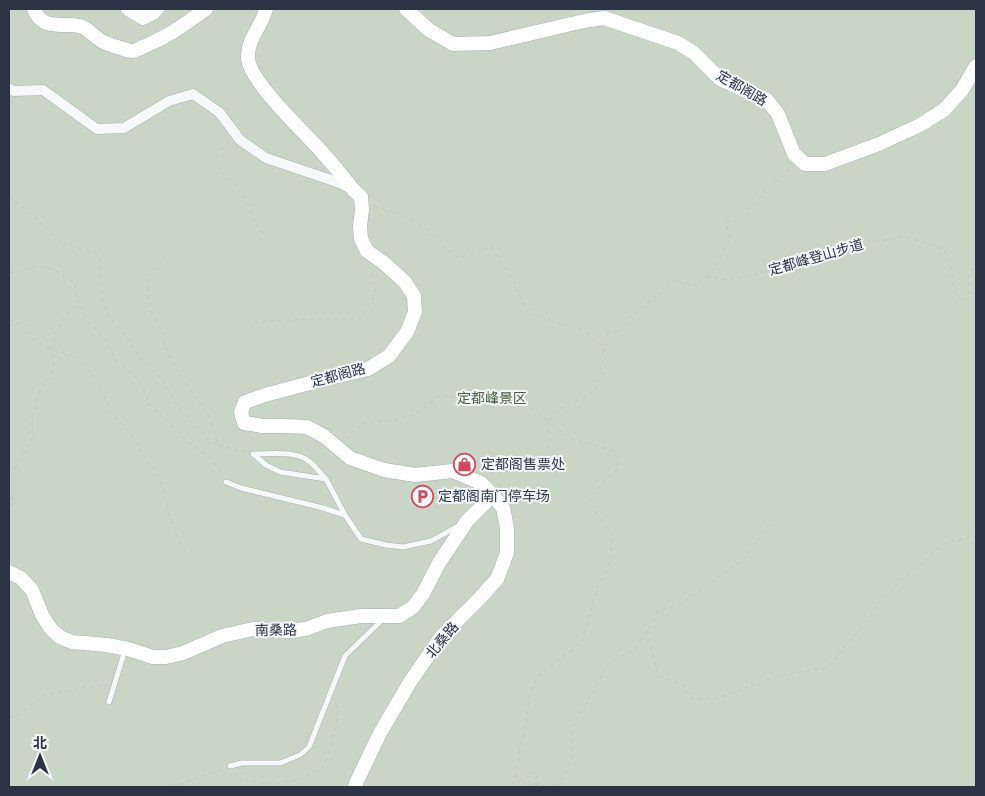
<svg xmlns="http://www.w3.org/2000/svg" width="985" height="796" viewBox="0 0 985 796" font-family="'Public Sans','Noto Sans SC',sans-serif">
<rect width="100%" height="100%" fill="#e4e7ec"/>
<rect fill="#c9d6c5" x="9" y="9" width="967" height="778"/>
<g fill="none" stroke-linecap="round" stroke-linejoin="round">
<defs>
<g id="lane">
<path d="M 326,479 C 321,474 316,467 310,462 C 297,450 269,454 253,454 L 266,465 L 280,472 L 326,479 L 345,515 L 361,539 L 386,545 L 403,547 L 431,541 L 460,525"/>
<path d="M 226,482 L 241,488 L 323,508 L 345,515"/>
<path d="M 109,702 L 125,650"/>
<path d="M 230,766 L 242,763 L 280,763 L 300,755 L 309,747 L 345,656 L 382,620"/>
</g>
<path id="street" d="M 9,89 L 14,91 L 43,90 L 97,129 L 124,128 L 169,101 L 193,94 L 220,113 L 240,140 L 266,158 L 337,182 L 350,188"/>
<g id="secondary">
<path d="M 34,9 C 43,32 62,22 80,26 C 90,29 96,40 106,43 C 111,45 128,51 132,51 C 135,51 140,48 143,47 C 168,37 184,25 206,9"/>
<path d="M 128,9 L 143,18 L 153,13 L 157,9"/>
<path d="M 266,9 C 262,26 247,39 248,58 C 249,81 304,132 321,151 C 327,158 334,166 341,174 C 349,184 350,188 361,197 L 362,210 L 360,226 L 361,239 L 367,251 L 384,263 L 405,282 L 414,296 L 415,312 L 407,332 L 389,356 L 368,369 L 321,380 L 265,395 L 245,402 L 241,412 L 244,423 L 263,426 L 284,426 L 307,427 L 324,436 L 350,458 L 384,470 L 415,475 L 453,471 L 481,483 L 493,495 L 503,508 L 507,528 L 507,553 L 497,579 L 480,598 L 441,637 L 410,682 L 380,733 L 357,781 L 355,787"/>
<path d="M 406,9 L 429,30 L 453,44 L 490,43 L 584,21 L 604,18 L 678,43 L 694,53 L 720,79 L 767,100 L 778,114 L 794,154 L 805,164 L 825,164 L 879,144 L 920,125 L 944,110 L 962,90 L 976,66"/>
<path d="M 9,572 L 21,578 L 32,590 L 42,615 L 51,629 L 60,637 L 72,642 L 107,645 L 128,649 L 153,657 L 166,657 L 183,653 L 222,636 L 253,629 L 288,631 L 306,629 L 327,621 L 361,616 L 399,616 L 413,607 L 423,594 L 439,563 L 467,521 L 493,495"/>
</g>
</defs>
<use href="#lane" stroke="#a9aeb7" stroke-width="6"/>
<use href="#street" stroke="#a9aeb7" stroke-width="11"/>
<use href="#secondary" stroke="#a9aeb7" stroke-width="15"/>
<g stroke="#c2c5cb" stroke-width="1" stroke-dasharray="4 4" stroke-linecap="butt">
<path d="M 228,141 L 213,162 L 225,174 L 243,191 L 250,209 L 251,217 L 264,234 L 268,243"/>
<path d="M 9,197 L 21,205 L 62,243 L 97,254 L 101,263 L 100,289 L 109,317 L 126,336 L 138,355 L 156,373 L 165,384 L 176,404 L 207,439 L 218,445 L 247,452"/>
<path d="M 374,206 L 402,215 L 426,229 L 442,246 L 459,258 L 492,247 L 515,284 L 523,304 L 534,314 L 559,323 L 580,328 L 603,346"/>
<path d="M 162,261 L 146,281 L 150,310 L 162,332 L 170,359 L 193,395 L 206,410 L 211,421 L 218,444"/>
<path d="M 9,273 L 35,266 L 53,269 L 74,282 L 78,302 L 90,324 L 104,337 L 116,360 L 137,379 L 142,385 L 150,406 L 176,429 L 186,440 L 210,458 L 223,476"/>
<path d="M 706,277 L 730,280 L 764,272 L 822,257 L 855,242 L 880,241 L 905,237 L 931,244 L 945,251 L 951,269 L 954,291 L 961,301 L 970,295 L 969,273 L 976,263"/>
<path d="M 9,320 L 26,326 L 33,338 L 45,347 L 79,358 L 96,379 L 113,415 L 130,433 L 148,462 L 160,476 L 169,514 L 176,534 L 187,555"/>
<path d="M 254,322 L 306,319 L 357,319 L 366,311 L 376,293 L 371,269"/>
<path d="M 345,439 L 362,423 L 396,420 L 416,414 L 440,395 L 482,402 L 515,393 L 548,422 L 559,409 L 587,397 L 595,389 L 606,368 L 605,347 L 608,333 L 625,329 L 627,320 L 653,298 L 659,295 L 675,280 L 694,286 L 716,268 L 724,249 L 731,239 L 726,223 L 757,203 L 765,189 L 787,174 L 789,165"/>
<path d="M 490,474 C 510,470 525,470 541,456 C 545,452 548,448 549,443 C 550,437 548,429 548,423"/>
<path d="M 9,507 L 11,505 L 14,494 L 14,470 L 27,449 L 32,438 L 32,415 L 36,405 L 39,393 L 42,386 L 50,377 L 54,370 L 53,350 L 55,334 L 60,324 L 78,302"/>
<path d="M 647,630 L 658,675 L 684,686 L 692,699 L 719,698 L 766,680 L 793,673 L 827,668 L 867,621 L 878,603 L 897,584 L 944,544 L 976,535"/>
<path d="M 9,718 L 20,713 L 44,695 L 52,693 L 73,691 L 80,688 L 107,685"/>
<path d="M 241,772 L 247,781 C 272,784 292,785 315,772 C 317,771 319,770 321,768 C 327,763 332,744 334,736 C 336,725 340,713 335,702"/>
<path d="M 63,787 L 66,787"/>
<path d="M 172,787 L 224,768"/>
<path d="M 536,787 L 537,772 L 514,784 L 521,743 L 526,727 L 529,697 L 537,677 L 581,643 L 588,621 L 597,588 L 609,565 L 613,538 L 589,501 L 598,488 L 618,469 L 615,451 L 572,439 L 549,423"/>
<path d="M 556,787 L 571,762 L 572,729 L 610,662 L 635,650 L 658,612 L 685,601 L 745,558 L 770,523"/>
</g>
<use href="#lane" stroke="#f7f8fa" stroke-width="5"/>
<use href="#street" stroke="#f7f8fa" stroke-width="10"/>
<use href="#secondary" stroke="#fff" stroke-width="14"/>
</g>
<defs>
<symbol id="shop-ring" viewBox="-11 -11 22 22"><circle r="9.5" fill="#f4f6f9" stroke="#d1495b" stroke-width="1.5"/><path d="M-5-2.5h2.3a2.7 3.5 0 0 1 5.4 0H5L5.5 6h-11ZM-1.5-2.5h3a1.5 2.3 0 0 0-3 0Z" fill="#d1495b"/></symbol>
<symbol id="parking-ring" viewBox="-11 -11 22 22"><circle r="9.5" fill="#f4f6f9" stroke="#d1495b" stroke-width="1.5"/><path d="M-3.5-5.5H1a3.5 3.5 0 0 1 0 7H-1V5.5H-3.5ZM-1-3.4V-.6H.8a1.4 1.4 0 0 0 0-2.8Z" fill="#d1495b"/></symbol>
</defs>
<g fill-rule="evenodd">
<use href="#shop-ring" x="452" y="452" width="25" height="25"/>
<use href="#parking-ring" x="410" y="484" width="25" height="25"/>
</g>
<g text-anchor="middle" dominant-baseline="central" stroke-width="4" stroke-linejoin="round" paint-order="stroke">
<g font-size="14" fill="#2b3445" stroke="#f4f6f9">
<text transform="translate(742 88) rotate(30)">定都阁路</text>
<text transform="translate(816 257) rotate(-16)">定都峰登山步道</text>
<text transform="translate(338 375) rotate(-15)">定都阁路</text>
<text transform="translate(276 630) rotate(-1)">南桑路</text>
<text transform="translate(442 640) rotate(-50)">北桑路</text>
</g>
<g font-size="14" fill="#3f6138" stroke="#f4f6f9">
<text x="492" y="398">定都峰景区</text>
</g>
<g font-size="14" fill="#2b3445" stroke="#f4f6f9" text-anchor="start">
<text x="481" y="464">定都阁售票处</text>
<text x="438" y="496">定都阁南门停车场</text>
</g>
</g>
<rect width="985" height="796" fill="none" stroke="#2b3445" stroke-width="20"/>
<g transform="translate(40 756)" stroke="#f4f6f9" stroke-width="4" paint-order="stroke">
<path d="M0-4L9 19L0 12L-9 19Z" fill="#2b3445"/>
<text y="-8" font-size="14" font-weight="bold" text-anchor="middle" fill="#2b3445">北</text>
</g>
</svg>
